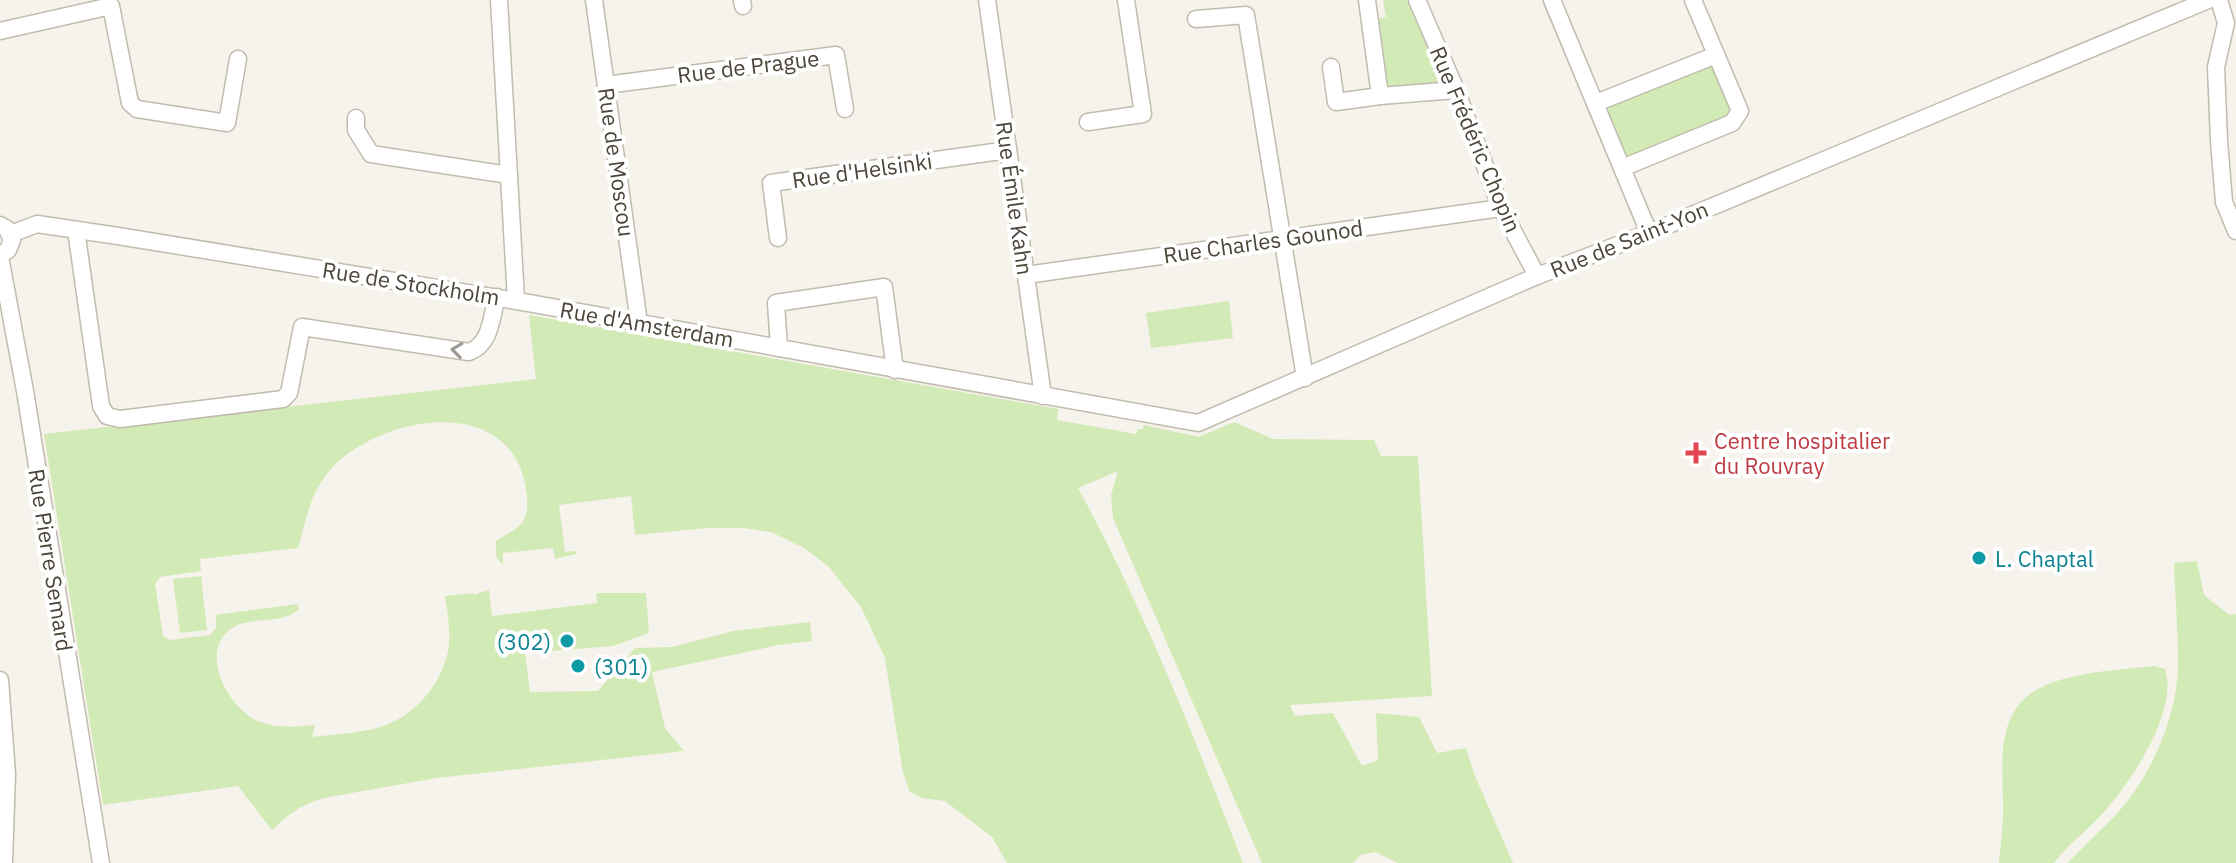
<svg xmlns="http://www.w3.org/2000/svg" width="2236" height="863" viewBox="0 0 2236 863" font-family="'IBM Plex Sans',sans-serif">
<rect width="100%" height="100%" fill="#f6f3ec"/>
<g fill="#d2eab5">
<path d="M 1383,0 L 1410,0 L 1443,81 L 1392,89 L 1386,84 L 1377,19 L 1386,17 Z"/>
<path d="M 1714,61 L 1734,112 L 1733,117 L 1627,159 L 1605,104 Z"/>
<path d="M 1229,301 L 1233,338 L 1151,348 L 1146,313 Z"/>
<path d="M 529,315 L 1058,409 L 1057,420 L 1136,434 L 1138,429 L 1143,429 L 1144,425 L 1199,437 L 1234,422 L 1273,439 L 1374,440 L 1381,456 L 1418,456 L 1432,696 L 1290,705 L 1295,716 L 1333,713 L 1362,766 L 1378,760 L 1376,713 L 1419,717 L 1437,753 L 1466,748 L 1475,776 L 1513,863 L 1398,863 L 1375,852 L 1361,855 L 1353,863 L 1262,863 L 1113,518 L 1111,495 L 1118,471 L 1078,488 C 1143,607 1194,736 1243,863 L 1007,863 L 992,837 L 945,801 L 922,798 L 910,792 L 903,773 L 885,658 L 861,607 L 828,566 L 804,548 L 771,532 L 743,528 L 707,528 L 635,535 L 631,496 L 559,505 L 565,552 L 576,551 L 576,554 L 555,559 L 553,548 L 503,553 L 503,565 L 496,557 L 496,541 C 504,535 515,531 521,524 C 529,514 528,500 526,489 C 512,390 372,415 326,475 C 309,497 306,522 298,548 L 200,559 L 201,571 L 160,577 L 155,584 L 163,636 L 170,640 L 210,635 L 216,628 L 216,615 L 297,604 L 299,609 C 279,627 249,614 229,630 C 200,655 228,705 254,719 C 273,729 294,727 315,725 L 312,737 C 334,734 359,734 380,727 C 414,717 440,686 448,652 C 451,634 448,614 445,596 L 473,593 L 473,595 L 489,590 L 492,616 L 597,603 L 596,593 L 646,593 L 649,633 L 613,646 L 525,653 L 530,692 L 598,691 L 635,648 L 672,647 L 733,631 L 810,622 L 812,641 L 779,645 L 652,672 L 665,728 L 684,751 L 437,778 L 329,797 C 304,802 290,813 272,830 L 238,786 L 103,805 L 44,434 L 536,379 Z"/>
<path d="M 2197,561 L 2204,595 L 2229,615 L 2236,614 L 2236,863 L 2068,863 C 2084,844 2104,829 2120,810 C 2153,772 2178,714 2178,663 C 2178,630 2175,596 2174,563 Z"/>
<path d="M 201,576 L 207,630 L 180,633 L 173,579 Z"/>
<path d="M 2154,666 L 2165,669 C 2179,711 2130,784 2102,814 C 2087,831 2067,845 2054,863 L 1999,863 C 2000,847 2003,830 2003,813 C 2004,773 1993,718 2033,692 C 2064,672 2118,670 2154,666 Z"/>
</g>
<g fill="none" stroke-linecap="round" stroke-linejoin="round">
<defs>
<g id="minor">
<path d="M 499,0 L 516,300"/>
<path d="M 594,0 L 639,323"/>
<path d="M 742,0 L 743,6"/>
<path d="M 987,0 L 1043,396"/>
<path d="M 1367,0 L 1380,96 L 1456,90"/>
<path d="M 1417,0 L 1456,90 L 1501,208 L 1537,276"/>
<path d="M 1552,0 L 1649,233"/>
<path d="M 2219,0 L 2226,23 L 2216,67 L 2219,141 L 2224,202 L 2236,231"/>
<path d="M 1196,19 L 1246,15 L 1305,378"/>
<path d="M 0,31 L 111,6 L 130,103 L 137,109 L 227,123 L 238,59"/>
<path d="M 1331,67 L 1336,102 L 1380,96"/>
<path d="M 606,85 L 836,55 L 845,109"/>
<path d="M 1596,103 L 1716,55"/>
<path d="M 356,118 L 356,130 L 371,154 L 509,175"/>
<path d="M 1088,122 L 1143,114 L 1126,0"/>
<path d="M 1622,168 L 1732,123 L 1740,111 L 1693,0"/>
<path d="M 0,225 L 7,229 L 12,240 L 8,250 L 0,255"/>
<path d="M 76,230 L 101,406 L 107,416 L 120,419 L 283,399 L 289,393 L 302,327 L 469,352 C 491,344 491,318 497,297"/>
<path d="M 11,234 L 37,224 L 118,236 L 523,302 L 1198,423 L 1537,276 L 1649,233 L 2208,0"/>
<path d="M 778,238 L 771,183 L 1008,150"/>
<path d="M 0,257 L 25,391 L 101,863"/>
<path d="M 1026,275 L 1501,208"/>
<path d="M 779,348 L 776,303 L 884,287 L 895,370"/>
<path d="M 0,680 L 7,774 L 4,863"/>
</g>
</defs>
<use href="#minor" stroke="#c2bbae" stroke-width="19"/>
<use href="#minor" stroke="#fff" stroke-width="16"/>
</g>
<defs><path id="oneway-chevron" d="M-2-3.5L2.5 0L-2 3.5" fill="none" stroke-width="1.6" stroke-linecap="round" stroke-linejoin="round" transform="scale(2)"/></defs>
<use stroke="#9c9892" href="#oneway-chevron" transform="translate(457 350) rotate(-173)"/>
<path fill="#e0444e" stroke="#fff" stroke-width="3" d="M1692 441h8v8h8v8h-8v8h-8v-8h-8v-8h8z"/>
<g fill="#0f9aa8" stroke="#fff" stroke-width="3">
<circle cx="1979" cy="558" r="8"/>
<circle cx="567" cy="641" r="8"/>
<circle cx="578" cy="666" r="8"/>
</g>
<g text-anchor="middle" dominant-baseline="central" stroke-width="8" stroke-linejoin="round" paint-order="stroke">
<g font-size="22" fill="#4b4439" stroke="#fff">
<text transform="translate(748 66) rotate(-7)">Rue de Prague</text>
<text transform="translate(1476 139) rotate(67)">Rue Frédéric Chopin</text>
<text transform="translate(617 162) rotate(82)">Rue de Moscou</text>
<text transform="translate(862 170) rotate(-8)">Rue d'Helsinki</text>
<text transform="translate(1015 198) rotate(82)">Rue Émile Kahn</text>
<text transform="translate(1629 239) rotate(-22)">Rue de Saint-Yon</text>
<text transform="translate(1263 241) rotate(-8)">Rue Charles Gounod</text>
<text transform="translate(411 283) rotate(9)">Rue de Stockholm</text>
<text transform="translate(647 324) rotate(10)">Rue d'Amsterdam</text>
<text transform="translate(51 560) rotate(81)">Rue Pierre Semard</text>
</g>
<g font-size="22" fill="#be3a42" stroke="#fff" text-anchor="start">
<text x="1714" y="440">Centre hospitalier<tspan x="1714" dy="25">du Rouvray</tspan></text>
</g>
<g font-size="22" fill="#0d838f" stroke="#fff" text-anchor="start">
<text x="1995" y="558">L. Chaptal</text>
<text x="551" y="641" text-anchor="end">(302)</text>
<text x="594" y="666">(301)</text>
</g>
</g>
</svg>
